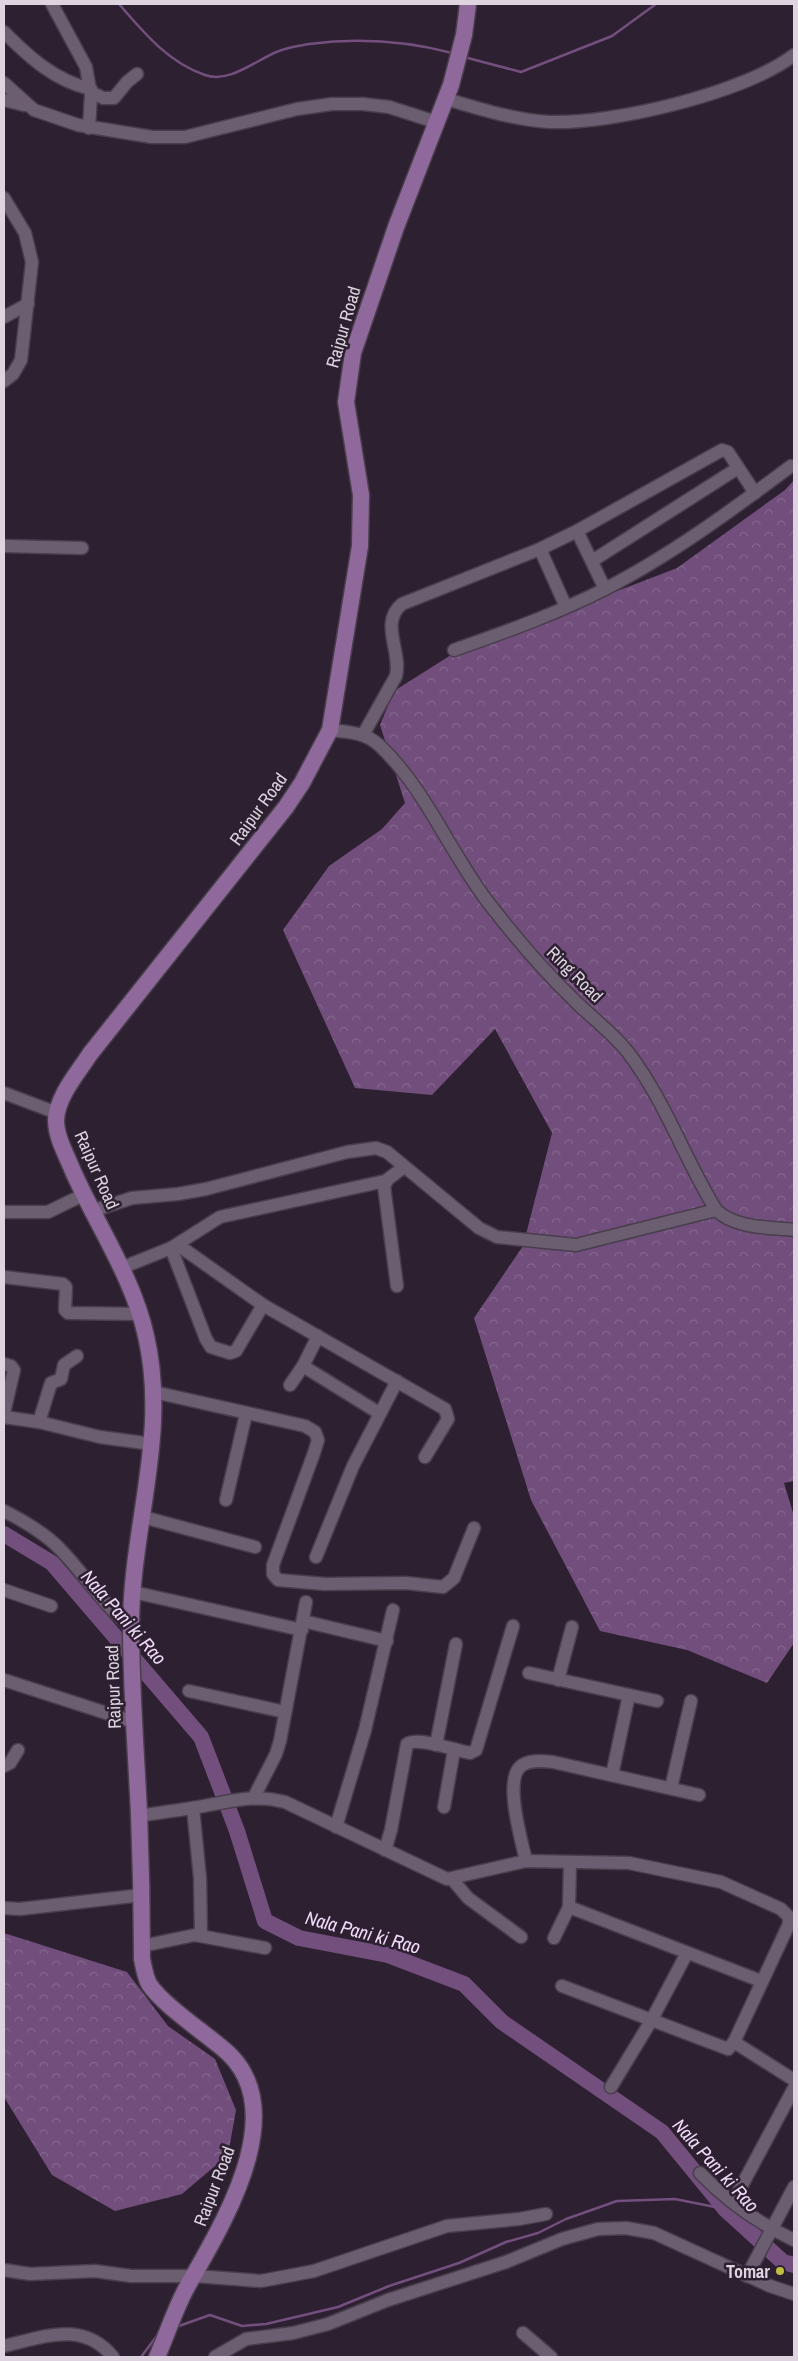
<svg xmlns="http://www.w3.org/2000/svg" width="798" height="2361" viewBox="0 0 798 2361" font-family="'Archivo Narrow',sans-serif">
<defs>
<pattern id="forest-crowns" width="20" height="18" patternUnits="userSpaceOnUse" patternTransform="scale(1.25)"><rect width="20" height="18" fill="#714e7c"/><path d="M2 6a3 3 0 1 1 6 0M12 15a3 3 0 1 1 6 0" fill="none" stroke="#85678e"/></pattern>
</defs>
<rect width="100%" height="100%" fill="#2d2031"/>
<g fill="url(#forest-crowns)">
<path d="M 794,480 L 794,1481 L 784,1483 L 794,1516 L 794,1643 L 767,1683 L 687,1650 L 600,1631 L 531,1500 L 474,1318 L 523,1246 L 552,1133 L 495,1029 L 432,1095 L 355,1088 L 283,930 L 329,866 L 382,829 L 405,803 L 380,725 L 394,691 L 451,655 L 677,568 L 785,490 Z"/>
<path d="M 4,1933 L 127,1972 L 168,2026 L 215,2059 L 236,2110 L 228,2155 L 182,2194 L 115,2211 L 52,2175 L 4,2097 Z"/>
</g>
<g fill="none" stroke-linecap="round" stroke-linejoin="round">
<g stroke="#734f7e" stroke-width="2.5">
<path d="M 119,4 C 143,32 169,63 205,75 C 230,84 257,59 279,51 C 288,47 299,46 309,44 C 356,38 406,41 452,53"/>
<path d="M 464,57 L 521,72 L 612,36 L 656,4"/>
<path d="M 176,2327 L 210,2315 L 242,2326 L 266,2324 L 338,2307 L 389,2286 L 459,2263 L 506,2242 L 538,2233 L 566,2219 L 617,2201 L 675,2199 L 725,2209"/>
<path d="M 141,2357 L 159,2333"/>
</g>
<path stroke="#734f7e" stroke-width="16" d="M 4,1534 L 52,1563 L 201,1737 L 237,1831 L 265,1921 L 299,1938 L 388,1955 L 464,1984 L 502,2022 L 662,2132 L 725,2209 L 783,2262 L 794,2265"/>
<defs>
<g id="minor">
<path d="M 52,4 L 86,67 L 91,95 L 89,128"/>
<path d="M 4,32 C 29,57 55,81 91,89"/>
<path d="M 4,83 L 34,110 L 78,125 L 152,137 L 185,137 L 297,109 L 332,104 L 363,104 L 389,107 L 436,122"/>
<path d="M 91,92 L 103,98 L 114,98 L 127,82 L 137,74"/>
<path d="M 446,99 C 481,109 514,120 550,122 C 614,124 744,93 794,55"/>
<path d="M 4,100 L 24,105"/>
<path d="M 4,198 L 25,233 L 32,262 L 21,360 L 13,374 L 4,381"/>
<path d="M 4,317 L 28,304"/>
<path d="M 577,531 L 605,589"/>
<path d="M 4,546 L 82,548"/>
<path d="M 540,549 L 566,607"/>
<path d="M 592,561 L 738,468"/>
<path d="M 454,650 C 505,632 556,614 605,589 C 671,555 732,510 791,466"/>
<path d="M 330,730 C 348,732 365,732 379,745 C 427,790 451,856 491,906 C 516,938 542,969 571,997 C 590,1017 614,1033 630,1055 C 666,1103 685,1160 716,1210 C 736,1229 769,1227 794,1230"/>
<path d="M 363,735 L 396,676 C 402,651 379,623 402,604 L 540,549 L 577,531 L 722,450 L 728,452 L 755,493"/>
<path d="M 4,1093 L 57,1113"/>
<path d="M 92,1211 L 132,1198 L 178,1194 L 206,1189 L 347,1152 L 376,1148 L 387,1152 L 479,1228 L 497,1237 L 576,1245 L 716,1210"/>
<path d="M 4,1212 L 48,1212 L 83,1195"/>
<path d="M 178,1245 L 263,1305"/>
<path d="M 171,1248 L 206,1339 L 211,1347 L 230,1353 L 236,1351 L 263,1305 L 445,1409 L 448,1419 L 425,1457"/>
<path d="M 121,1268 L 171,1248 L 220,1217 L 385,1181"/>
<path d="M 4,1277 L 63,1284 L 66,1287 L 65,1310 L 68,1313 L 140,1314"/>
<path d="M 397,1286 L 384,1186 L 388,1179 L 404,1167"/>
<path d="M 77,1356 L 64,1365 L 61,1379 L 51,1383 L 39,1422 L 100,1437 L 152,1444"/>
<path d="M 4,1364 L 11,1366 L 14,1370 L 4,1413"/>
<path d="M 303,1366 L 379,1413"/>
<path d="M 290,1385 L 303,1366 L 318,1336"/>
<path d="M 154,1392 L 305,1426 L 315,1432 L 318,1440 L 314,1453 L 273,1565 L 273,1574 L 278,1580 L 325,1584 L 406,1583 L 443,1587 L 454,1578 L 474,1528"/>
<path d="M 4,1417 L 39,1422"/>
<path d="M 226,1500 L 246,1414"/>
<path d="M 4,1511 C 24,1521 45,1533 61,1550 C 85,1575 103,1605 131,1627"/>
<path d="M 143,1517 L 255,1547"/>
<path d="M 316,1557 L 353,1466 L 397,1381"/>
<path d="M 4,1590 L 51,1606"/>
<path d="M 133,1592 L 302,1630"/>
<path d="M 303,1621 L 387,1641"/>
<path d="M 529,1673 L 629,1695 L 612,1775"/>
<path d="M 4,1680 L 134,1722"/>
<path d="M 558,1680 L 572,1627"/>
<path d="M 189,1691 L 285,1712"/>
<path d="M 629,1695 L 657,1701"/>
<path d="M 436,1745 L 456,1644"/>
<path d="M 4,1766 L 10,1763 L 18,1750"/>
<path d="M 671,1788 L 691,1701"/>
<path d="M 254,1797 L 276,1754 L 280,1741 L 306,1602"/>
<path d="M 444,1807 L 454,1750"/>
<path d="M 193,1808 L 200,1878 L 201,1935"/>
<path d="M 139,1816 C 161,1812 183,1810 204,1806 C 233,1801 256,1794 285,1802 L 447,1879 L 526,1861 L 629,1863 L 721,1882 L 781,1909 L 789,1917 L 789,1924 L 734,2042 L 728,2049 L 562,1986"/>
<path d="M 336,1827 L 365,1730 L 393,1610"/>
<path d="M 385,1850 L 391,1830 L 407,1744 C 419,1736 456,1751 470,1753 L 476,1750 L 513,1626"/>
<path d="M 526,1861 C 522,1842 504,1782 520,1767 C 528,1759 543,1761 553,1762 L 699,1795"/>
<path d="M 452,1879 L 468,1898 L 521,1937"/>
<path d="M 569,1907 L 761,1981"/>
<path d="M 4,1908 L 20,1909 L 142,1895"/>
<path d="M 554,1938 L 569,1907 L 570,1863"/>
<path d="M 142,1946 L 195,1935 L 265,1948"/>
<path d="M 734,2042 L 794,2080"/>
<path d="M 611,2087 L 651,2021 L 687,1953"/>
<path d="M 700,2173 C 727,2201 760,2224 794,2240"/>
<path d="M 733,2202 L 794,2088"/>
<path d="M 4,2270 L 30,2274 L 95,2271 L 131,2276 L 195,2276 L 261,2281 L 314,2271 L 447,2226 L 519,2219 L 546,2214"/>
<path d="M 747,2276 L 794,2187"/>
<path d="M 523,2333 L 551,2357"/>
<path d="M 4,2346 C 44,2337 83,2320 113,2357"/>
<path d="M 215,2357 L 246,2339 L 293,2333 L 328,2324 L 388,2300 L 506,2262 L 562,2239 L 598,2229 L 626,2228 L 654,2233 L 770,2286 L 794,2294"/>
</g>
<path id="major" d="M 157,2357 C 167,2334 175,2309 187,2287 C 222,2225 297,2106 221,2047 C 202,2031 162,2004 149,1984 C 145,1976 144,1968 142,1959 C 142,1910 141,1862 139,1813 C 136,1751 131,1688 131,1626 C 131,1527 169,1435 146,1336 C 133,1277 96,1224 72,1169 C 66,1154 56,1137 56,1120 C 57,1096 78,1073 90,1054 L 286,807 L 302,783 L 330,730 L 360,546 L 361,495 L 346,402 L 353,353 L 396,227 L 451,85 L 464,35 L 468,4"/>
</defs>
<use href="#minor" stroke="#493e4c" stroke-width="15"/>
<use href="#major" stroke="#493e4c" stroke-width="19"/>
<use href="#minor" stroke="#6c5e71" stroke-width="12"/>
<use href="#major" stroke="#90699c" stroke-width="16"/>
</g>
<circle fill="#c1be40" stroke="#2d2031" stroke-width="2" cx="780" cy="2271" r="5"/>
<g text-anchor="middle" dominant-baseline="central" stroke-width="5" stroke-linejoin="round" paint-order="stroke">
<g font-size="18" fill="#ddd4df" stroke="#2d2031">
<text transform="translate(343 327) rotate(-74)">Raipur Road</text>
<text transform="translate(258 809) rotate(-54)">Raipur Road</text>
<text transform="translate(575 974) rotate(45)">Ring Road</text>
<text transform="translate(97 1170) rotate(66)">Raipur Road</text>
<text transform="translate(113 1687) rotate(-92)">Raipur Road</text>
<text transform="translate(214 2186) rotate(-69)">Raipur Road</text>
</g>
<g font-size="18" font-weight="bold" fill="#ddd4df" stroke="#2d2031" text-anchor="end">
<text x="770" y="2271">Tomar</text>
</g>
<g font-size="19" font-style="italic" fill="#f1dbf9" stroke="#2d2031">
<text transform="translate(124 1617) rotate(49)">Nala Pani ki Rao</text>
<text transform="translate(363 1932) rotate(15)">Nala Pani ki Rao</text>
<text transform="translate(716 2165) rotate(48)">Nala Pani ki Rao</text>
</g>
</g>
<rect width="798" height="2361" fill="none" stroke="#ddd4df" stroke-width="10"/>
</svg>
